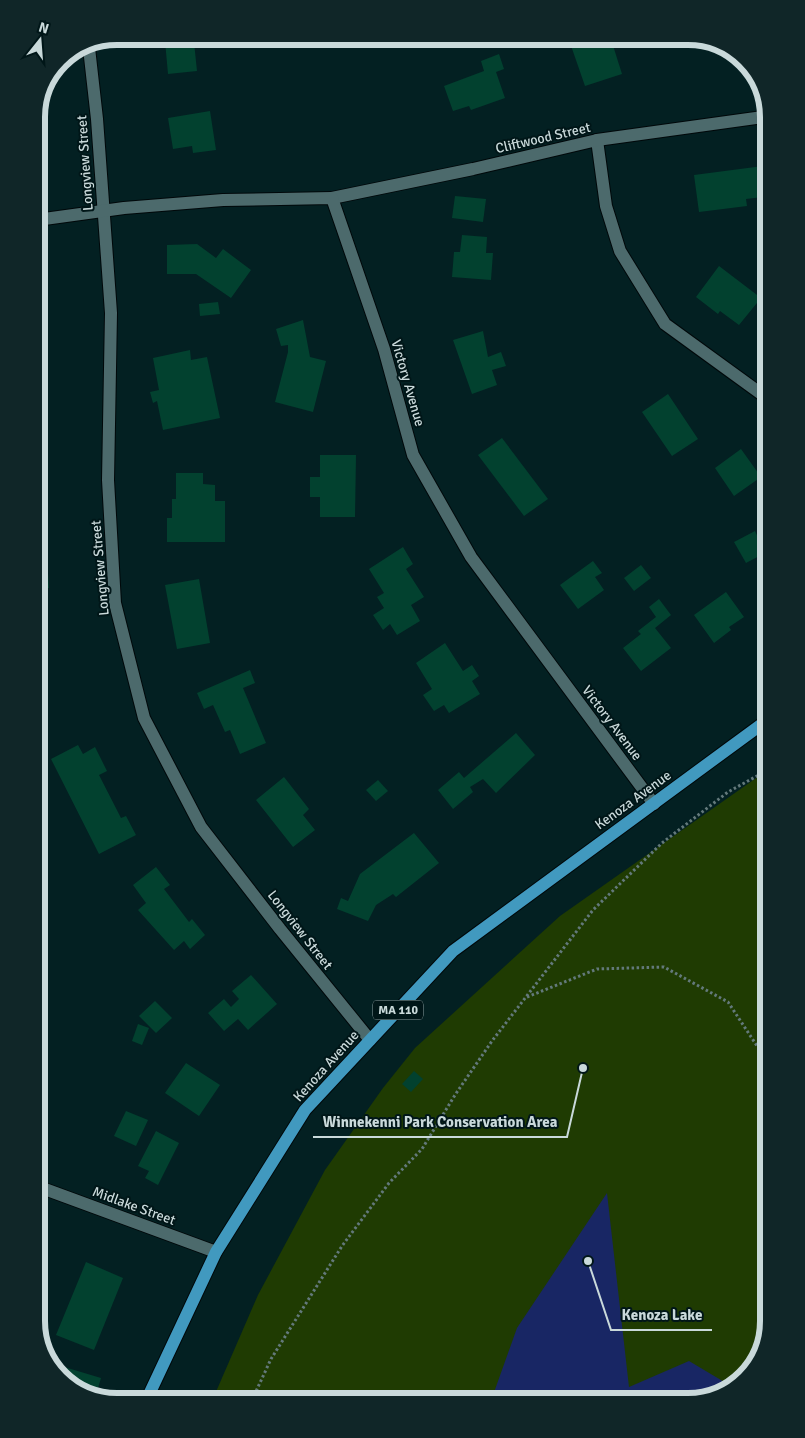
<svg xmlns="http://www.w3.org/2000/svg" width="805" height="1438" viewBox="0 0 805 1438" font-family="Signika,sans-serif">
<rect width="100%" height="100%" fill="#032022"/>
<path fill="#1f3b02" d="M 766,771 L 769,1326 L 755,1366 L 719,1396 L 212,1401 L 258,1295 L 325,1170 L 383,1088 L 415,1048 L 560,916 Z"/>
<path fill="#182664" d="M 607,1193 L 629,1387 L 689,1361 L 731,1386 L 719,1396 L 492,1398 L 517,1328 Z"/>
<g fill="#02412f">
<path d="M 120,36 L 176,36 L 177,43 L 194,42 L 197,71 L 168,74 L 165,41 L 122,46 Z"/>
<path d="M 610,36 L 622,74 L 585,86 L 568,37 Z"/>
<path d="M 499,54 L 504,69 L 496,72 L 505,98 L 471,110 L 469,106 L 453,111 L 444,86 L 484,71 L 481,61 Z"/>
<path d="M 210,111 L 216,150 L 193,153 L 192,146 L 173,149 L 168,118 Z"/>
<path d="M 763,166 L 763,197 L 746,199 L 747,206 L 699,212 L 694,175 Z"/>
<path d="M 455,196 L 486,199 L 483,222 L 452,218 Z"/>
<path d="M 462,235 L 487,237 L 486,253 L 493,253 L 491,280 L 452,277 L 454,252 L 460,252 Z"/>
<path d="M 197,244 L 216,258 L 223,249 L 251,270 L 231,298 L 196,274 L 167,274 L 167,245 Z"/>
<path d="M 719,266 L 761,298 L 739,325 L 720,311 L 718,314 L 696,297 Z"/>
<path d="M 37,293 L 44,297 L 37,310 Z"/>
<path d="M 218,302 L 220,314 L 200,316 L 199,304 Z"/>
<path d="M 303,320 L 310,357 L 326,361 L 313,412 L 275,402 L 288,352 L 288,345 L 281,346 L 276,329 Z"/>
<path d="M 483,331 L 488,357 L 501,352 L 506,366 L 492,370 L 497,385 L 472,394 L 453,340 Z"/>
<path d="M 190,350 L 191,360 L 207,357 L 220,418 L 163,430 L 157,401 L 153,403 L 150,392 L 159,390 L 153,358 Z"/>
<path d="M 668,394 L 698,439 L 672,456 L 642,412 Z"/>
<path d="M 38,432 L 47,432 L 44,475 L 38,474 Z"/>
<path d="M 502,438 L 548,499 L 524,516 L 478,455 Z"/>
<path d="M 741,449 L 761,477 L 734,496 L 715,468 Z"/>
<path d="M 320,455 L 356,455 L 355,517 L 320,517 L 320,497 L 310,497 L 310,477 L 320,477 Z"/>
<path d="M 176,473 L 203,473 L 203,484 L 215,485 L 215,501 L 225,501 L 225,542 L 167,542 L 167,518 L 172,518 L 172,499 L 176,499 Z"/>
<path d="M 38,527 L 41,544 L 46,544 L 49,588 L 39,589 Z"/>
<path d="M 755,531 L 765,553 L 746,563 L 734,542 Z"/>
<path d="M 403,547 L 413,564 L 406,569 L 424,597 L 411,605 L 420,621 L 397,635 L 390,624 L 383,630 L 373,615 L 384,608 L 377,597 L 384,593 L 369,569 Z"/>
<path d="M 593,561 L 602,573 L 595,577 L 604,590 L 578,609 L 560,585 Z"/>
<path d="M 641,565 L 651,578 L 634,591 L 624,578 Z"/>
<path d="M 199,579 L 210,643 L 177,649 L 165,585 Z"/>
<path d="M 726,592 L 744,617 L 729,627 L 731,630 L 714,643 L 694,615 Z"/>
<path d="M 659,599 L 671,615 L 655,628 L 671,648 L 641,671 L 623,648 L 641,634 L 638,631 L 656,617 L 649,607 Z"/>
<path d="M 445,643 L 463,671 L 472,665 L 479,676 L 472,681 L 480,694 L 449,713 L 444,705 L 434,711 L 423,695 L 432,689 L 416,663 Z"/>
<path d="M 250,670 L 255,683 L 243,688 L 266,743 L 240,754 L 230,730 L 225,732 L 213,705 L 204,709 L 197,693 Z"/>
<path d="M 516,733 L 535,755 L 496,793 L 483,779 L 470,787 L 473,792 L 453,809 L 438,790 L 459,772 L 464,778 Z"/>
<path d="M 78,745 L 83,754 L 95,747 L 107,771 L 99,775 L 121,818 L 126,816 L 136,835 L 99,854 L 51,759 Z"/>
<path d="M 284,777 L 309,809 L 303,815 L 315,830 L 293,847 L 256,800 Z"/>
<path d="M 378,780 L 388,791 L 376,801 L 366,790 Z"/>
<path d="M 414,833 L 439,863 L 396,897 L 393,894 L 376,905 L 368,921 L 337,909 L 341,898 L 348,901 L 360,874 Z"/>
<path d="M 156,867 L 170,885 L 164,889 L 189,922 L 192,919 L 205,935 L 190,949 L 184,941 L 174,950 L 138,910 L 146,903 L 133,885 Z"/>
<path d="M 251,975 L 277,1004 L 248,1030 L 238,1019 L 224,1031 L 208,1013 L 224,999 L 231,1007 L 239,999 L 232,991 Z"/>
<path d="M 155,1001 L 172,1018 L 156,1033 L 139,1016 Z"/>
<path d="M 138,1024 L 149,1028 L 142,1045 L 132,1041 Z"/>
<path d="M 186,1063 L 220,1085 L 199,1116 L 165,1093 Z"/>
<path d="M 414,1071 L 423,1079 L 411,1092 L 402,1084 Z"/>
<path d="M 126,1111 L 148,1120 L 136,1146 L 114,1136 Z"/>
<path d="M 156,1131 L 179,1143 L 158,1185 L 145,1178 L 149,1171 L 138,1166 Z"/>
<path d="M 86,1262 L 123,1278 L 94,1350 L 56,1335 Z"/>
<path d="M 51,1363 L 101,1378 L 96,1395 L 72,1388 Z"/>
</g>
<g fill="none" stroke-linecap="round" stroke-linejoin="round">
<defs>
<g id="minor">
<path d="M 89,48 L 97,119 L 111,313 L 108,480 L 115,603 L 144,718 L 201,827 L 280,929 L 370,1040"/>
<path d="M 597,140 L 606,206 L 620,251 L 665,324 L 764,396"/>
<path d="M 332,198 L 473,169 L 597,140 L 763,117"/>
<path d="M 37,220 L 124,208 L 223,200 L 332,198 L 384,349 L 413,455 L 471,557 L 654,804"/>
<path d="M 42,1188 L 216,1252"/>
</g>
<path id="primary" d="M 146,1401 L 216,1252 L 305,1110 L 453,951 L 766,721"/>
</defs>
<use href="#minor" stroke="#00080a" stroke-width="14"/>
<use href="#primary" stroke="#00080a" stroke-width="14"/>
<g stroke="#63797b" stroke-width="3" stroke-dasharray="2.5 2.5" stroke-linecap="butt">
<path d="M 527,997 L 597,969 L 664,967 L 728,1002 L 767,1061"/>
<path d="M 252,1400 L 271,1359 L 342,1246 L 389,1183 L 422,1149 L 455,1095 L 492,1041 L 593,910 L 662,843 L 728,792 L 766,771"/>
</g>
<use href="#minor" stroke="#4c6a6c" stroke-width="12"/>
<use href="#primary" stroke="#4199bf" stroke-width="12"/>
</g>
<g text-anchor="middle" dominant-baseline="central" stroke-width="4" stroke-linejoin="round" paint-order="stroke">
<rect fill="#001618" stroke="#8d9ea0" stroke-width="1" x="373" y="1000.5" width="50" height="19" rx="4"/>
<g font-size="12" font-weight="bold" fill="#c9d9da">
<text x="398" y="1010">MA 110</text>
</g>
<g font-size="14" fill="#c9d9da" stroke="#001618">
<text transform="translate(543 138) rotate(-13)">Cliftwood Street</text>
<text transform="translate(85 163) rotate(-94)">Longview Street</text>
<text transform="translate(408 383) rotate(74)">Victory Avenue</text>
<text transform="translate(100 568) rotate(-95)">Longview Street</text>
<text transform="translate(612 723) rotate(53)">Victory Avenue</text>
<text transform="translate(633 800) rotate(-36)">Kenoza Avenue</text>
<text transform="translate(300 930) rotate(52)">Longview Street</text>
<text transform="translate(326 1066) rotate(-48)">Kenoza Avenue</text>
<text transform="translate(134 1206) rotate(20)">Midlake Street</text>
</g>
</g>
<path d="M0 0H805V1438H0ZM117 45H688A72 72 0 0 1 760 117V1321A72 72 0 0 1 688 1393H117A72 72 0 0 1 45 1321V117A72 72 0 0 1 117 45Z" fill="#102628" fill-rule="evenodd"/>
<path fill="none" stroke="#c9d9da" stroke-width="6" d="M117 45H688A72 72 0 0 1 760 117V1321A72 72 0 0 1 688 1393H117A72 72 0 0 1 45 1321V117A72 72 0 0 1 117 45Z"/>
<path fill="none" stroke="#c9d9da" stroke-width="2" d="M583 1068L567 1137H313M588 1261L611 1330H712"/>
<g fill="#c9d9da" stroke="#001618" stroke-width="2">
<circle cx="583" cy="1068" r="5"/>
<circle cx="588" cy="1261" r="5"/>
</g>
<g font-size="15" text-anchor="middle" font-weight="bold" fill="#c9d9da" stroke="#001618" stroke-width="4" stroke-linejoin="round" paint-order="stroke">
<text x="440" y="1127">Winnekenni Park Conservation Area</text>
<text x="662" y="1320">Kenoza Lake</text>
</g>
<g transform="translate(40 40) rotate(17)" stroke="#001618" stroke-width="4" paint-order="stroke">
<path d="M0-4L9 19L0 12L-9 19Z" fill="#c9d9da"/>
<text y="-8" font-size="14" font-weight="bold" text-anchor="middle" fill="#c9d9da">N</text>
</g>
</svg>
